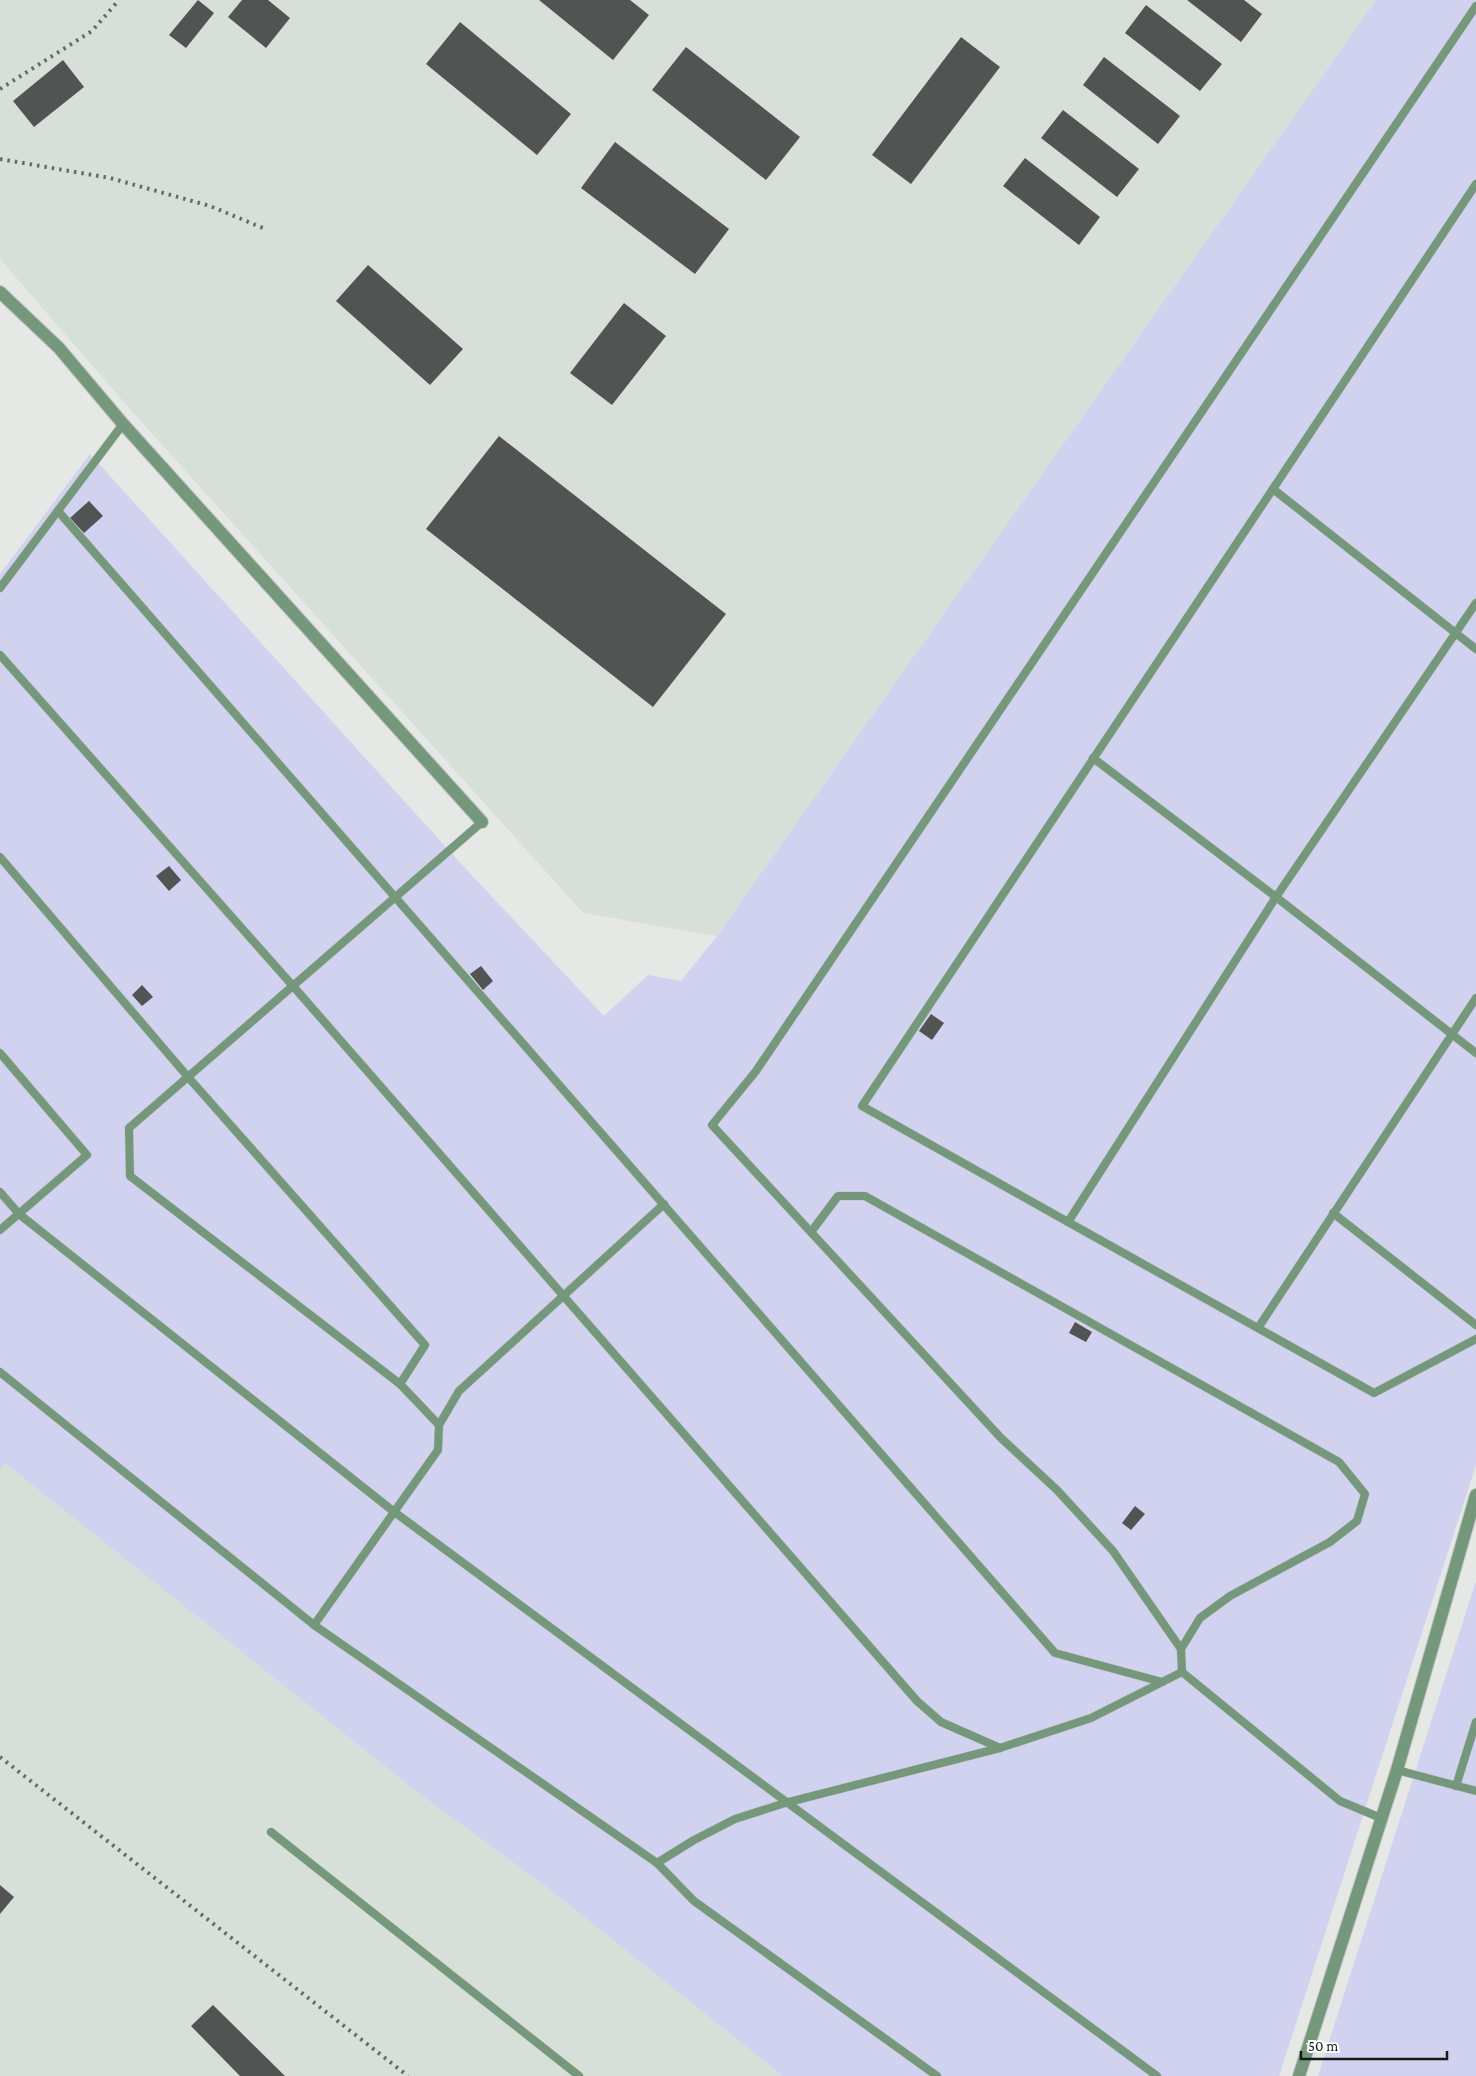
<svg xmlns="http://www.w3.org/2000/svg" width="1476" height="2076" viewBox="0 0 1476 2076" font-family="'Crimson Pro',serif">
<rect width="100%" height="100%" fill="#e5e8e5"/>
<g fill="#d6e0d8">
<path d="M 0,0 L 1376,0 L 717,936 L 583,913 L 129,408 L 0,259 Z"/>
<path d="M 5,1463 L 416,1791 L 549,1889 L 783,2076 L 0,2076 L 0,1469 Z"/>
</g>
<g fill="#d0d2ef">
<path d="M 1376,0 L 1476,0 L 1476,1465 L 1279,2076 L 783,2076 L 549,1889 L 416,1791 L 5,1463 L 0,1469 L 0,574 L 90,454 L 463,866 L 604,1016 L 648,975 L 681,981 L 717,936 Z"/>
<path d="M 1476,1581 L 1476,2076 L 1318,2076 Z"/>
</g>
<g fill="#515452">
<path d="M 198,0 L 214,13 L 186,48 L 169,35 Z"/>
<path d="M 242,0 L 268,0 L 290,18 L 266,48 L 228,17 Z"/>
<path d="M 539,0 L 630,0 L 649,15 L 613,60 Z"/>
<path d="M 1187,0 L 1244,0 L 1262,14 L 1241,42 Z"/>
<path d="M 1146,5 L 1222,64 L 1200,91 L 1125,33 Z"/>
<path d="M 460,22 L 571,114 L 537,155 L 426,64 Z"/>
<path d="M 961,37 L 1000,67 L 911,184 L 872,155 Z"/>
<path d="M 686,47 L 800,137 L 766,180 L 652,90 Z"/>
<path d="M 1104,57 L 1180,116 L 1158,144 L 1083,85 Z"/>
<path d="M 63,60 L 84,87 L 34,127 L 13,101 Z"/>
<path d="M 1063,110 L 1139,169 L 1117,197 L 1041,138 Z"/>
<path d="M 615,142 L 729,229 L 695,274 L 581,188 Z"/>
<path d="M 1025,158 L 1100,217 L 1079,245 L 1003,186 Z"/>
<path d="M 368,265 L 463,349 L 430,385 L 336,301 Z"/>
<path d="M 624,303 L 666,336 L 612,405 L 570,373 Z"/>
<path d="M 499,436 L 726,614 L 653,707 L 426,529 Z"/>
<path d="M 89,501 L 103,516 L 84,533 L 70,518 Z"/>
<path d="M 169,866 L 181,880 L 169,891 L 156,876 Z"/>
<path d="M 481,966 L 493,981 L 483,990 L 470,974 Z"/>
<path d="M 142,985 L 153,997 L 142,1006 L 132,995 Z"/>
<path d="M 931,1014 L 944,1023 L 932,1040 L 919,1031 Z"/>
<path d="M 1075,1322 L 1092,1332 L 1086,1342 L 1069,1333 Z"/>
<path d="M 1135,1506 L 1145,1514 L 1131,1530 L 1122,1523 Z"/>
<path d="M 0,1885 L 14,1897 L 0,1914 Z"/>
<path d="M 213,2005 L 285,2076 L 240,2076 L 191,2026 Z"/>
</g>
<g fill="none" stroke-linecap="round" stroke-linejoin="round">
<defs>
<g id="lane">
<path d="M 1273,489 L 1476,649"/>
<path d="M 58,511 L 1055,1653 L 1162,1682"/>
<path d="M 0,588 L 123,424"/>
<path d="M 1476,603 L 1276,897 L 1068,1222 L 1374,1393 L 1476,1339"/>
<path d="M 0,655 L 293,986 L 917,1701 L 941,1722 L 1000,1748"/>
<path d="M 1093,758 L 1276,897 L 1476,1053"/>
<path d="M 0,857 L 188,1077 L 425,1345 L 400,1384"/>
<path d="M 0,1053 L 87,1155 L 0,1230"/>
<path d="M 0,1192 L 19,1214 L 393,1511 L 1157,2076"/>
<path d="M 1333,1213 L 1476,1325"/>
<path d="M 1068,1222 L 862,1106 L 1476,184"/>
<path d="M 811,1232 L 838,1196 L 865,1196 L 1339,1462 L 1365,1494 L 1357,1521 L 1330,1542 L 1230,1596 L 1200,1618 L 1181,1649"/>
<path d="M 1258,1328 L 1476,998"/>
<path d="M 0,1372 L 314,1625 L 657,1863 L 694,1901 L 937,2076"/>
<path d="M 439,1425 L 459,1391 L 664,1204"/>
<path d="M 314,1625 L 438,1450 L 439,1425 L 400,1384 L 130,1176 L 129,1128 L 482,822"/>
<path d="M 1182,1672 L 1181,1649 L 1113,1551 L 1057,1490 L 1001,1438 L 712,1125 L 756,1071 L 1476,6"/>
<path d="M 1397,1770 L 1476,1791"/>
<path d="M 1456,1786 L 1476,1722"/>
<path d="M 271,1832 L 579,2076"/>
<path d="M 657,1863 L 694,1840 L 735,1819 L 785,1803 L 1000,1748 L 1091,1718 L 1182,1672 L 1340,1801 L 1381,1818"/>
</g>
<g id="street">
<path d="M 0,292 L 59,348 L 123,424 L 482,822"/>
<path d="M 1299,2076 L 1397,1770 L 1476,1495"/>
</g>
</defs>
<use href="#lane" stroke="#c0c3c0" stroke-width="9"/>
<use href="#street" stroke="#c0c3c0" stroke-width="14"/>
<use href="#lane" stroke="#75977c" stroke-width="8"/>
<use href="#street" stroke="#75977c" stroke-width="12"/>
<g stroke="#686a68" stroke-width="4" stroke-dasharray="2.5 5" stroke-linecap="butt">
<path d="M 0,89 L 92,31 L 119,0"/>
<path d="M 0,159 L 110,178 L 210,206 L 263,228"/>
<path d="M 0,1757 L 408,2076"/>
</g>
</g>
<path d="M1301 2051v8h146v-8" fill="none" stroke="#171817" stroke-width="2.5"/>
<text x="1308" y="2051" font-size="15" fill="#171817" stroke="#ffffff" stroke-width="4" paint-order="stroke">50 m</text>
</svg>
